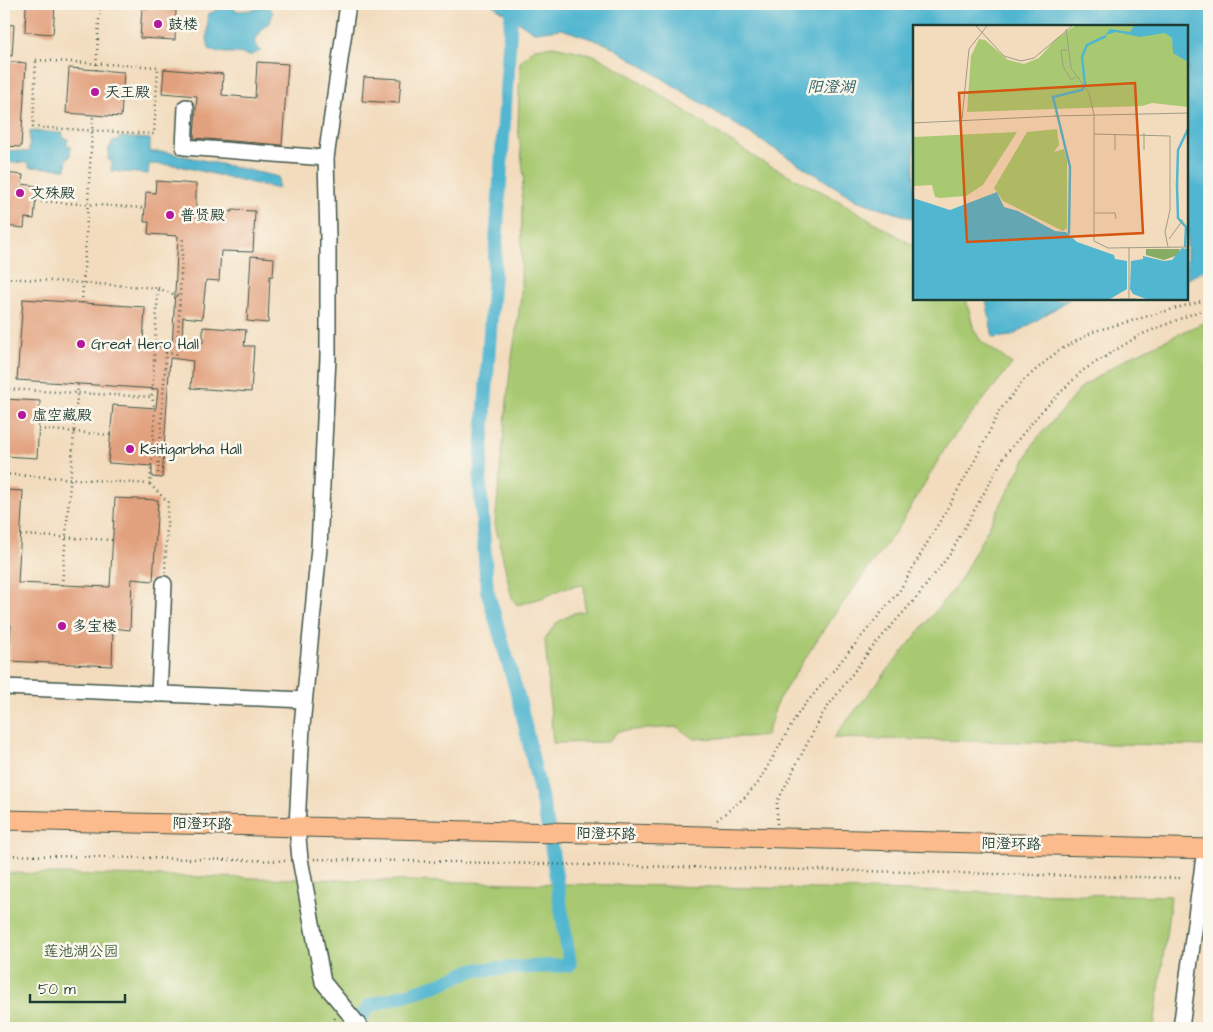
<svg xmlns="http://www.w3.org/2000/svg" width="1213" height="1032" viewBox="0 0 1213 1032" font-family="'Architects Daughter','LXGW WenKai TC',sans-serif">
<rect width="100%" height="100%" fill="#fbf7ec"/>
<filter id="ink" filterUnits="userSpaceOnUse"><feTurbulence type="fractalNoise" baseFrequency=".02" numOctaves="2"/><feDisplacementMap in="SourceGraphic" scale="10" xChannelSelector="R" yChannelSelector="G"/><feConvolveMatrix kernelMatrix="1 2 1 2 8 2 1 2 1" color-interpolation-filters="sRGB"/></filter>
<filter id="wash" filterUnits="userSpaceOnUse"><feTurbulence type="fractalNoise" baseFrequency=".0096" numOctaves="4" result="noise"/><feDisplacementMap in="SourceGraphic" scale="20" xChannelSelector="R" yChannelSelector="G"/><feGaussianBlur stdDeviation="1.12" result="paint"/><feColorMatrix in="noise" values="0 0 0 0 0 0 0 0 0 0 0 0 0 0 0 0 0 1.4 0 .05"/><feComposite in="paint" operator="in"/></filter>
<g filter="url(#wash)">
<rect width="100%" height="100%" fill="#f2dcbd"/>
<g fill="#a8c971" stroke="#648352">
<path d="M 554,46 L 594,55 L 632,76 L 759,160 L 834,198 L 914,246 L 914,299 L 966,299 L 974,330 L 981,341 L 1012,364 L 947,445 L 901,524 L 828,623 L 778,700 L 766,736 L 694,739 L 677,727 L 618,731 L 608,742 L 553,743 L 545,639 L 556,623 L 574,613 L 585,611 L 584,585 L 564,588 L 545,597 L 517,605 L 512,598 L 495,524 L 510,371 L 521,297 L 522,189 L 524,177 L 518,128 L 520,62 L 534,48 Z"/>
<path d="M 1209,320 L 1209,746 L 833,738 L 959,582 L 1035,441 L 1083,386 L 1129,357 Z"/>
<path d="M 4,873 L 1171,896 L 1154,1028 L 4,1028 Z"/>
</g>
<g fill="#51b6d0" stroke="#387a82">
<path d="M 231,4 L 236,11 L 251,10 L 268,6 L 273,13 L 270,23 L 265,25 L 254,42 L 261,51 L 249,56 C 236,50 221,56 209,49 L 207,38 L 208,14 Z"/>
<path d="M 491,4 L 1209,4 L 1209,268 L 1187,279 L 1187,26 L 914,26 L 914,219 L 856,200 L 609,45 L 562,29 L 534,32 Z"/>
<path d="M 30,131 L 63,133 L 63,138 L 68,139 L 67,146 L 71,146 L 70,157 L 67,157 L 66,169 L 29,167 L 29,163 L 4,162 L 4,150 L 29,152 Z"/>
<path d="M 119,137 L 150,139 L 150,152 L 166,152 L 279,177 L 278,189 L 175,165 L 149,164 L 148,174 L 111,171 L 112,161 L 108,160 L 109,147 L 111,147 L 112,141 L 119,141 Z"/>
<path d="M 986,299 L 1070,299 L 1012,336 L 993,338 Z"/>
</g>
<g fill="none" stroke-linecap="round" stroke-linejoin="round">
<path stroke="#51b6d0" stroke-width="14" d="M 355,1028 L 369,1006 L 437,985 L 473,970 L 570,965 L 549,832 L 520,703 L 487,590 L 480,482 L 511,17"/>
</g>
<g id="blocks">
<g fill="#e2a17e">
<path d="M 26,4 L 55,4 L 53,34 L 25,32 Z"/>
<path d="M 142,8 L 176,10 L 175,40 L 140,38 Z"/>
<path d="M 4,24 L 14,25 L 12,56 L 4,55 Z"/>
<path d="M 4,61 L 26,63 L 21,147 L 4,146 Z"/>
<path d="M 257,62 L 288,64 L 282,145 L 194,138 L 197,96 L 162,93 L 164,69 L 223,74 L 222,95 L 255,98 Z"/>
<path d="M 69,68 L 124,72 L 121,117 L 66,113 Z"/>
<path d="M 364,77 L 401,79 L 399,103 L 362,101 Z"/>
<path d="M 4,173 L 23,175 L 22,184 L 37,186 L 34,219 L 25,218 L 24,228 L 4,226 Z"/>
<path d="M 156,181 L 196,184 L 196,209 L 232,212 L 232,210 L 255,211 L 253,252 L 221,251 L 219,281 L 206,280 L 202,319 L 183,317 L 182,341 L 203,343 L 203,327 L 246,330 L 244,346 L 254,346 L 251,392 L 191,388 L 193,361 L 170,358 L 162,478 L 152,477 L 152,466 L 108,463 L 113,405 L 156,408 L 158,389 L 17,380 L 23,299 L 145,307 L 143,345 L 172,348 L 178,236 L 148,234 L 149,222 L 144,222 L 146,192 L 155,193 Z"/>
<path d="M 251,256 L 274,258 L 273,276 L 270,276 L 268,323 L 247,321 Z"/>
<path d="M 4,399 L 40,401 L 37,458 L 4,456 Z"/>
<path d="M 4,490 L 23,491 L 18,583 L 110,587 L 115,498 L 158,500 L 153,581 L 132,579 L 130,630 L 113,628 L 112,666 L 9,661 L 11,624 L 4,623 Z"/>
</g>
</g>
</g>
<g filter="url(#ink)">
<use href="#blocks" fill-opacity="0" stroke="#3f5549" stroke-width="1"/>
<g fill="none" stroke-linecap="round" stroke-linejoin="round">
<defs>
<g id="minor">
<path d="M 348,4 L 326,158 L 328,238 L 328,357 L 319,548 L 302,726 L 297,827 L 300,859 L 323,982 L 361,1028"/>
<path d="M 186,107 L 184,147 L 326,158"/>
<path d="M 4,687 L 304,700"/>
<path d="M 159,694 L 164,584"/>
<path d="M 1181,1028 L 1205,849"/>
</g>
<g id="major">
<path d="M 4,820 L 561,833"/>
<path d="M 549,832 L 1209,849"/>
</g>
</defs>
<use href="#minor" stroke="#3f5549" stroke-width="18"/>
<use href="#major" stroke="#3f5549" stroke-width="21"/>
<g stroke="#3f5549" stroke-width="2.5" stroke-dasharray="1 4" stroke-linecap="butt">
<path d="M 124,4 L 142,4"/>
<path d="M 36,60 L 158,67 L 154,134 L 33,127 Z"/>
<path d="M 96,70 L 100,4"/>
<path d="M 36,201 L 145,208"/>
<path d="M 158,288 L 180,297"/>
<path d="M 82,303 L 93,115"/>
<path d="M 4,350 L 7,278 L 158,288 L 152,397 L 4,389"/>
<path d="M 39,429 L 111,435"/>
<path d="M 158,473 L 166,353 L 177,354 L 183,236"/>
<path d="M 4,474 L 150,484 L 155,410 L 152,397"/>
<path d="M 150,484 L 168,502 L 165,572"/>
<path d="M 21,535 L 113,540"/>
<path d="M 62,585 L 78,384"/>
<path d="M 717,820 L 745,797 L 758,783 L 799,712 L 900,590 L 973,464 L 1000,410 L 1024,380 L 1058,351 L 1095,331 L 1209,299"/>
<path d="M 777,824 L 777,802 L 823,713 L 870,650 L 917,597 L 950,554 L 1005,455 L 1041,412 L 1082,371 L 1140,335 L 1209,307"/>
<path d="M 4,855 L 288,861"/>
<path d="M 314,859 L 1180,878"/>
<path d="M 330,1028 L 335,1018"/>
<path d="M 557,1028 L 565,1026 L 577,1028"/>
</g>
<use href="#minor" stroke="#fff" stroke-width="15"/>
<use href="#major" stroke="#fbbb8c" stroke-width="19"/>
</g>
</g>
<g fill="#b5179e" stroke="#fbf7ec" stroke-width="2">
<circle cx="158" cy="24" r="5"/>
<circle cx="95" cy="92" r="5"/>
<circle cx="20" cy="193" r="5"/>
<circle cx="170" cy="215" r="5"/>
<circle cx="81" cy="344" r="5"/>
<circle cx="22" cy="415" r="5"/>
<circle cx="130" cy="449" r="5"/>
<circle cx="62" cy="626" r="5"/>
</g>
<g text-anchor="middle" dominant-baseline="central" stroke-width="5" stroke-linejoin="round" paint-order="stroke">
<g font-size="15" fill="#1f3d34" stroke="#fbf7ec" text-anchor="start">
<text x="168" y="24">鼓楼</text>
<text x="105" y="92">天王殿</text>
<text x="30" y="193">文殊殿</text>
<text x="180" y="215">普贤殿</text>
<text x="91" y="344">Great Hero Hall</text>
<text x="32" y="415">虚空藏殿</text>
<text x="140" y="449">Ksitigarbha Hall</text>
<text x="72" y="626">多宝楼</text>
</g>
<g font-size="15" fill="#1f3d34" stroke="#fbf7ec">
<text transform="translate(202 824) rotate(1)">阳澄环路</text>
<text transform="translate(606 834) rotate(1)">阳澄环路</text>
<text transform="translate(1011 844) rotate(1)">阳澄环路</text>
</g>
<g font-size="15" fill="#416043" stroke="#fbf7ec">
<text x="81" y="951">莲池湖公园</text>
</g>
<g font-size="16" font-style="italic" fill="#2e6163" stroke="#fbf7ec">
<text x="831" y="87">阳澄湖</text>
</g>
</g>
<g transform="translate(913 25)">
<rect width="275" height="275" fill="#f2dcbd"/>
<path d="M 162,1 L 275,1 L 275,82 L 239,78 L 229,81 L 54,87 L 58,31 L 66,14 L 72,15 L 95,35 L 111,39 L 126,33 L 144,13 ZM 144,104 L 146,120 L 141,127 L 151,124 L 154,136 L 154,203 L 150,206 L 90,176 L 81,163 L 114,107 ZM 104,107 L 70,160 L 53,171 L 27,173 L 22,172 L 19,160 L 0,161 L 1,112 Z" fill="#a8c971"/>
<path d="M 233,224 L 267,224 L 265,230 L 251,235 L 233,230 Z" fill="#86ad63"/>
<path d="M 221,1 L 275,1 L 275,37 L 260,28 L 259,13 L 252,8 L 227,12 L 203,7 L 192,10 L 197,4 L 217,7 ZM 84,167 L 91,182 L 105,186 L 142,206 L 153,207 L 164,217 L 201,230 L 202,234 L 214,236 L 214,264 L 197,274 L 0,274 L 0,173 L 37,185 ZM 269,223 L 275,224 L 275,274 L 233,274 L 220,269 L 217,264 L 218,236 L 230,234 L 230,231 L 251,236 L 259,235 Z" fill="#51b6d0"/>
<path fill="none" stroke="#51b6d0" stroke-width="2.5" d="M 156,209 L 157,142 L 140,72 L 169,65 L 172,60 L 169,32 L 174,20 L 193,11M 272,222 L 273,202 L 265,193 L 264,160 L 265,125 L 275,104"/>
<path fill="none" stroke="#9e9c86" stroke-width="1" d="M 63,1 L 91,31 L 108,36 L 121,33 L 159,1M 153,4 L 158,43 L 176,68 L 181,90 L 181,216 L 195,223 L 275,222M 154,25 L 148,25 L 150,41 L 158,55 L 163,52M 141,91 L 275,88M 49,94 L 56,24 L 74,1M 0,98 L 144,91M 181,109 L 257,111 L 257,185 L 252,207 L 255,222M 202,109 L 202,125M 231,125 L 231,108M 182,188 L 202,188 L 203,194M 256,214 L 270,195M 216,273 L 216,223M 207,274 L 223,274"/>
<path fill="#d45610" fill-opacity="0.15" stroke="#d45610" stroke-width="2.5" d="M 222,58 L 230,208 L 54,217 L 46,68 Z"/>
<rect width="275" height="275" fill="none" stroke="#1f3d34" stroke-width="2.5"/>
</g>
<rect width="1213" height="1032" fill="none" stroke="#fbf7ec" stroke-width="20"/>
<path d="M30 994v8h95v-8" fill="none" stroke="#1f3d34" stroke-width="2.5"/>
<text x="38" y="994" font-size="15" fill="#1f3d34" stroke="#fbf7ec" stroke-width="4" paint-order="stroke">50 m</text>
</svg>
